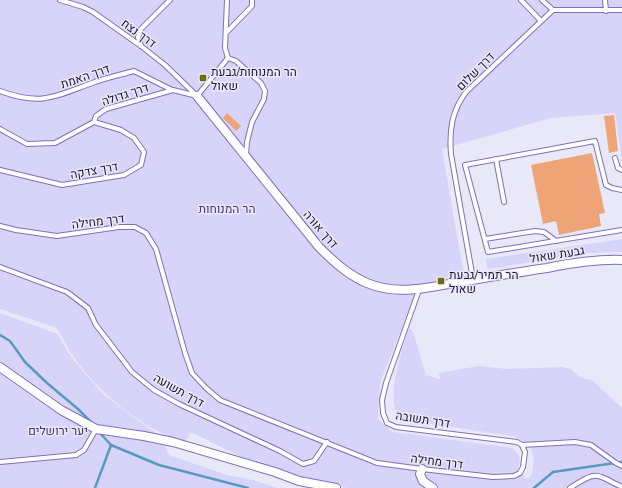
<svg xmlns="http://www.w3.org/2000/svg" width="622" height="488" viewBox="0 0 622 488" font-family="Mulish,Heebo,sans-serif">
<rect width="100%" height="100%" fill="#e9e8f8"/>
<g fill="#d8d4f9">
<path d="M 0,0 L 622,0 L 622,160 L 615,113 L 551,118 L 442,149 L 465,281 L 415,296 L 381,380 L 378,410 L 378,419 L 393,432 L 513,448 L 520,457 L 518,471 L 526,479 L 531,476 C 537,454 533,445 513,436 L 416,422 C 409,420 401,419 397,412 C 386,396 403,346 409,328 L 413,332 L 426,375 L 440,379 L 439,373 L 479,366 L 507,369 L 562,367 L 571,369 L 578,376 L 585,379 L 592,380 L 622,408 L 622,488 L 348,488 L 295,478 L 256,459 L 253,463 L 193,433 L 190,433 L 184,443 C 140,426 100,395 73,356 C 67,347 63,338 57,329 L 54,327 L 0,309 Z"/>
<path d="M 622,239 L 622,252 L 589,253 L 487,269 L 486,259 Z"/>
<path d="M 0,313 L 58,334 L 67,351 L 81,369 L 103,394 L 133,417 L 159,435 L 169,455 L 227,475 L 253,480 L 277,488 L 0,488 Z"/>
</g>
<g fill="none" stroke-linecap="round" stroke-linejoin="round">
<g stroke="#579bbc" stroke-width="2.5">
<path d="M 0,335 L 10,341 L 25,362 L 47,383 L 78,409 L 91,422"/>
<path d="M 99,432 L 111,445 L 159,465 L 248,488"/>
<path d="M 95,488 L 111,445"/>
<path d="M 534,488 L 553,472 L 622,462"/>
</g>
</g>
<g fill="#efa478">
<path d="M 227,113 L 241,126 L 236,131 L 223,118 Z"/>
<path d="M 614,115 L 618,151 L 609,153 L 604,116 Z"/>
<path d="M 592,153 L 605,213 L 599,214 L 601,226 L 559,235 L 556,221 L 543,224 L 531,165 Z"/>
</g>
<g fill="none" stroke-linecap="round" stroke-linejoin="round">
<defs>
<g id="lane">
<path d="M 60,0 L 83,7 L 93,12 L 141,46 L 165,65 L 197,96"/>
<path d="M 227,0 L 225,48 L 228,58"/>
<path d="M 521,0 L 541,21"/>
<path d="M 542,0 L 553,10"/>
<path d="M 605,0 L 606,11"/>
<path d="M 226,33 L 252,6 L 252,0"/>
<path d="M 141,46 L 138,37 L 141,29 L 170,0"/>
<path d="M 228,58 L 236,61 L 261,83 L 265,91 L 264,99 L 252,122 L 247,142 L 246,155"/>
<path d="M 0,91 C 41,106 54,97 92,83 C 105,78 120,75 134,71 L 172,90"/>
<path d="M 197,96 L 228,58"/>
<path d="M 0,129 L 27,144 L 55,143 L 94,122 L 96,116 L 106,109 L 173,90 L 197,96"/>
<path d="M 615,158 L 618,168 L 622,170"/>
<path d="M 496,159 L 504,202"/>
<path d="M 0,170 L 62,185 L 124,175 L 141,165 L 144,152 L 134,138 L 121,130 L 94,122"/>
<path d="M 622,190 L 612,188 L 606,185 L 595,141 L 465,165 L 488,252 L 622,230"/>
<path d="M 0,226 L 16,230 L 57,236 L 119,227 L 135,227 L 146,233 L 156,249 L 185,353 L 192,373 L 206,388 L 220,400 L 377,463 L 422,469 L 493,477 L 514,476 L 520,473 L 523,467 L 525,452 L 522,445"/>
<path d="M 485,239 L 535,231 L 544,232 L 556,241"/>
<path d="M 0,267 L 67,292 L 88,308 L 96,325 L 132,372 L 154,390 L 179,404 L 280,451 L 303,464 L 314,461 L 327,442"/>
<path d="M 473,279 L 451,154 C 449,129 452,111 466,92 L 553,10 L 622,10"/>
<path d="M 419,290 L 386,383 L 382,400 L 383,413 L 387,423 L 396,427 L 509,441 L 517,442 L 522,445"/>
<path d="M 522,445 L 575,442 L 591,445 L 616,463 L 622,466"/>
<path d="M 0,462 L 76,455 L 84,450 L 96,429"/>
<path d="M 570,488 C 597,470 595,474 622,487"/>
</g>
<g id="street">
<path d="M 197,96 L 319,247 C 333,261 348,275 367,283 C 400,297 433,286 466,281 C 493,276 520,272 547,268 C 572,263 597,259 622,260"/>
<path d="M 0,367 L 61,410 L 96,429 L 144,436 L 173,442 L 275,472 L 299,481 L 336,488"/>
<path d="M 422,469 L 420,474 L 423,481 L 433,488"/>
</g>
</defs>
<use href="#lane" stroke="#7e71b9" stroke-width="6"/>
<use href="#street" stroke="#7e71b9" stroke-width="10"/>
<use href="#lane" stroke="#fff" stroke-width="4"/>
<use href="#street" stroke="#fff" stroke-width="8"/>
</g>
<g fill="#6b6d0f" stroke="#e9e8f8" stroke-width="1.5">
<rect x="199" y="74" width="8" height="8" rx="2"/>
<rect x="437" y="277" width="8" height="8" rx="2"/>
</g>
<g text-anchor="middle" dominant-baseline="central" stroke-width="3" stroke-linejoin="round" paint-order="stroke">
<g font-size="12" fill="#1c1733" stroke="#e9e8f8">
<text transform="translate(139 33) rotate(36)">דרך נצח</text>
<text transform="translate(475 71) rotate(-45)">דרך שלום</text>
<text transform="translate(85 76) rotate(-19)">דרך האמת</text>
<text transform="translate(125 94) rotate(-18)">דרך גדולה</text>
<text transform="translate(94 170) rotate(-10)">דרך צדקה</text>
<text transform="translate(98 221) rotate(-7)">דרך מחילה</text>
<text transform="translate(321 229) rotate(49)">דרך אורה</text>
<text transform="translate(557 254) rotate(-9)">גבעת שאול</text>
<text transform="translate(179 390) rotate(29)">דרך תשועה</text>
<text transform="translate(423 419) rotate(9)">דרך תשובה</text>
<text transform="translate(437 461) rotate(7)">דרך מחילה</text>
</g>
<g font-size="12" fill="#1c1733" stroke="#e9e8f8" text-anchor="start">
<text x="211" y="71">הר המנוחות/גבעת<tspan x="211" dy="14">שאול</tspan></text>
<text x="449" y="274">הר תמיר/גבעת<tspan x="449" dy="14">שאול</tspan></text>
</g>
<g font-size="12" fill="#45357b" stroke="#e9e8f8">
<text x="227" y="208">הר המנוחות</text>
<text x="58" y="430">יער ירושלים</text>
</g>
</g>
</svg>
